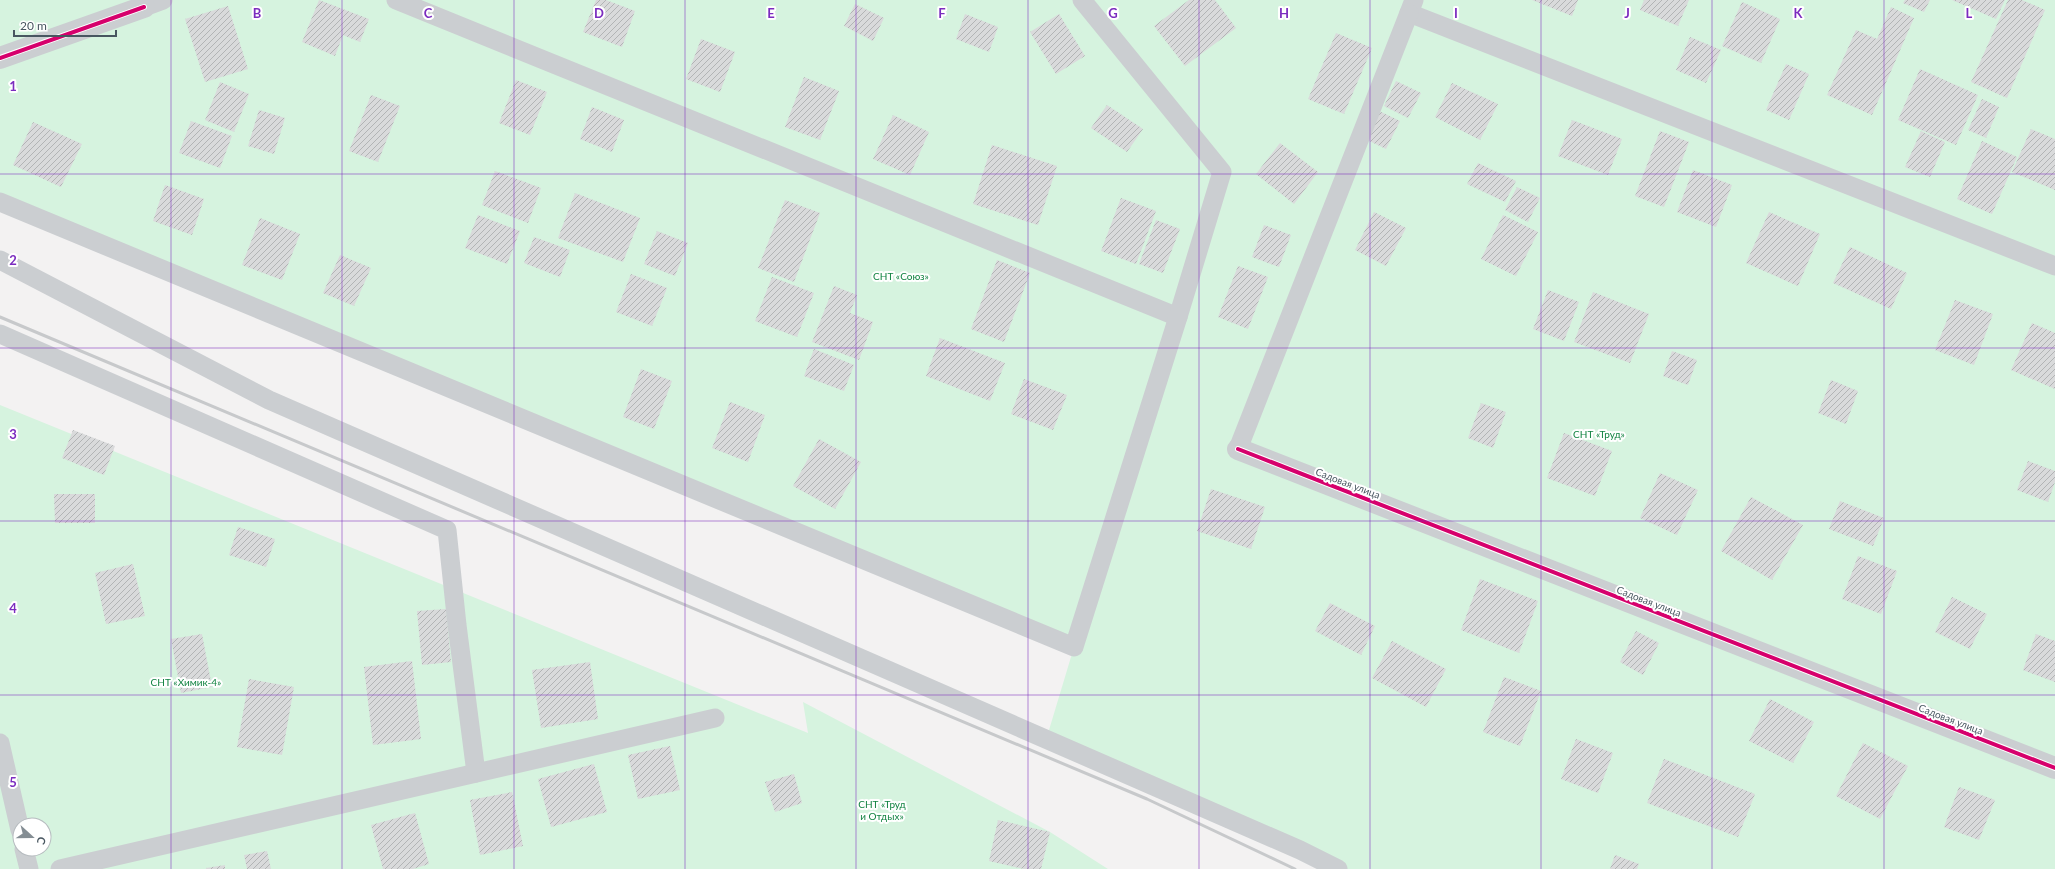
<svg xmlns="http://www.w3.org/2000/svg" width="2055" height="869" viewBox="0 0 2055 869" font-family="Lato,sans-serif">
<defs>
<pattern id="building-hatch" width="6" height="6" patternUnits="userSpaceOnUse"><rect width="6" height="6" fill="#d9dadb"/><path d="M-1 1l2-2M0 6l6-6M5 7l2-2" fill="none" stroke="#b2b4b5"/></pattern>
</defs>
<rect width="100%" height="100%" fill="#f3f2f2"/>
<g fill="#d6f3df" fill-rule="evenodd">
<path d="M 0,0 L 2055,0 L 2055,869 L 1338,869 L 1046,740 L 1074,647 L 0,202 Z"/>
<path d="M 0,405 L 808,733 L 803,702 L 1050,832 L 1108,869 L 0,869 ZM 20,825 L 44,825 L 44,849 L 20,849 Z"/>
</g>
<g fill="url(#building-hatch)">
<path d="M 319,0 L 369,19 L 360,42 L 343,35 L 335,56 L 302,42 Z"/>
<path d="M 596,0 L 606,0 L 635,11 L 622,47 L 583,32 Z"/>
<path d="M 1189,0 L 1215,0 L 1236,28 L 1185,66 L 1154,26 Z"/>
<path d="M 1532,0 L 1578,0 L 1572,16 Z"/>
<path d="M 1644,0 L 1689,0 L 1678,26 L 1640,10 Z"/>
<path d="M 1905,0 L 1930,0 L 1924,12 L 1903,3 Z"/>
<path d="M 1952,0 L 2005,0 L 1996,19 Z"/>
<path d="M 2008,0 L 2022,0 L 2045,10 L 2007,98 L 1971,82 Z"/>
<path d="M 1742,2 L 1780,19 L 1761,63 L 1722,46 Z"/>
<path d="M 855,4 L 884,18 L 873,41 L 844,26 Z"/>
<path d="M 228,6 L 248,69 L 205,82 L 185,19 Z"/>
<path d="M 1891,7 L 1914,18 L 1872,115 L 1827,95 L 1856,30 L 1877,39 Z"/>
<path d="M 965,14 L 998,27 L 989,52 L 956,39 Z"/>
<path d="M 1059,14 L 1085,56 L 1056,74 L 1030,32 Z"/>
<path d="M 1336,33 L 1372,48 L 1344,114 L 1308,99 Z"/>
<path d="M 1690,37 L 1721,50 L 1706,83 L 1676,70 Z"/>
<path d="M 701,39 L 735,52 L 720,92 L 686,79 Z"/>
<path d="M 1786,64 L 1809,74 L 1789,120 L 1766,110 Z"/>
<path d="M 1920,69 L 1978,95 L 1956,145 L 1898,120 Z"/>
<path d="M 804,77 L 839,91 L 820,140 L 785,127 Z"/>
<path d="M 516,80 L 547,92 L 530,135 L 499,123 Z"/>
<path d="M 1396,81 L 1421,93 L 1408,118 L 1384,106 Z"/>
<path d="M 220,82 L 249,94 L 234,132 L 205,120 Z"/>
<path d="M 1452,83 L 1498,104 L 1480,140 L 1435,117 Z"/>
<path d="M 371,95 L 400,106 L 378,162 L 349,151 Z"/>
<path d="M 1982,99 L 1999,107 L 1986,138 L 1968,130 Z"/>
<path d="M 1107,105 L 1143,129 L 1127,152 L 1091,128 Z"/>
<path d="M 592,107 L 624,120 L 612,152 L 580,139 Z"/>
<path d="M 259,110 L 285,118 L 274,154 L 248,146 Z"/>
<path d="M 1377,110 L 1400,121 L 1386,149 L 1363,138 Z"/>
<path d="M 893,115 L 929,132 L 910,175 L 873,159 Z"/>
<path d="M 1572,120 L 1622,139 L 1608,175 L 1558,156 Z"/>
<path d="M 191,121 L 232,136 L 220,168 L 179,153 Z"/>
<path d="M 33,122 L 82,144 L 61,187 L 13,165 Z"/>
<path d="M 2031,129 L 2055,139 L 2055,190 L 2012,172 Z"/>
<path d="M 1660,131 L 1689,142 L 1664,207 L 1635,196 Z"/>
<path d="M 1921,131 L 1945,142 L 1930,177 L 1905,167 Z"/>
<path d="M 1982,141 L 2017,157 L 1992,214 L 1957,199 Z"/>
<path d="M 1280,143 L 1318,172 L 1294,204 L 1256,174 Z"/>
<path d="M 992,145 L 1057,166 L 1038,225 L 973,204 Z"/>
<path d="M 1478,163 L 1516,181 L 1505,202 L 1467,184 Z"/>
<path d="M 1693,170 L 1732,185 L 1716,227 L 1677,212 Z"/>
<path d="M 495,171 L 541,188 L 528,223 L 482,205 Z"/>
<path d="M 165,185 L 204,199 L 192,235 L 153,221 Z"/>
<path d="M 1517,187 L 1540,198 L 1528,222 L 1505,210 Z"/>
<path d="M 575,193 L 640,218 L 623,262 L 558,238 Z"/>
<path d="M 1121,198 L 1156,211 L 1136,264 L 1101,251 Z"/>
<path d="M 785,200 L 820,213 L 794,282 L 758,268 Z"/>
<path d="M 1374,212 L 1406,228 L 1386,266 L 1355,250 Z"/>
<path d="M 1769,212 L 1820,234 L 1798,286 L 1746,263 Z"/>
<path d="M 478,215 L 520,231 L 507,264 L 465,248 Z"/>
<path d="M 1503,215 L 1538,232 L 1516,276 L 1481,259 Z"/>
<path d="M 260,218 L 300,234 L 282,280 L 242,265 Z"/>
<path d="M 1156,220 L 1180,229 L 1163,273 L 1139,264 Z"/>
<path d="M 1264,225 L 1291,235 L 1279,267 L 1252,257 Z"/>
<path d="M 657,231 L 688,243 L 675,276 L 644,264 Z"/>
<path d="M 534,237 L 570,250 L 560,277 L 524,263 Z"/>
<path d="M 1850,247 L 1907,273 L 1891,309 L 1833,283 Z"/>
<path d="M 340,255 L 371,268 L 354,306 L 323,293 Z"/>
<path d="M 997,260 L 1030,273 L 1004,342 L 971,329 Z"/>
<path d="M 1238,266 L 1268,277 L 1248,329 L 1218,317 Z"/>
<path d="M 631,274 L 667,288 L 652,326 L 616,312 Z"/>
<path d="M 772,277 L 814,293 L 797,337 L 755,321 Z"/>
<path d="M 834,286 L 857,295 L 850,313 L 873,322 L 859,360 L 812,342 Z"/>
<path d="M 1548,290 L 1579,302 L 1564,341 L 1533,329 Z"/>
<path d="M 1593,292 L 1649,314 L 1630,363 L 1574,342 Z"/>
<path d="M 1955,300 L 1993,314 L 1974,365 L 1935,350 Z"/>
<path d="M 2032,323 L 2055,333 L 2055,389 L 2011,370 Z"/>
<path d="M 940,338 L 1005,363 L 990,401 L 926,376 Z"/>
<path d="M 814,349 L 854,365 L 844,391 L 804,376 Z"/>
<path d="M 1672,351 L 1697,360 L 1688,385 L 1663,376 Z"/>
<path d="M 641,369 L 672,381 L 654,429 L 623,417 Z"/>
<path d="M 1024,379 L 1067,395 L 1053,430 L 1011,414 Z"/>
<path d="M 1831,380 L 1858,391 L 1846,424 L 1818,413 Z"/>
<path d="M 730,402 L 765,415 L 748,462 L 712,448 Z"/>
<path d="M 1481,403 L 1506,412 L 1493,448 L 1468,438 Z"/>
<path d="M 73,430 L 115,446 L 104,475 L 62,458 Z"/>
<path d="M 1564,433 L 1612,451 L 1595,496 L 1547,478 Z"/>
<path d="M 819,439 L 861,462 L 835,509 L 793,486 Z"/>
<path d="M 2028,461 L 2055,471 L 2055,482 L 2048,502 L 2017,490 Z"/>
<path d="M 1660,473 L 1698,490 L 1677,535 L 1640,518 Z"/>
<path d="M 1211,489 L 1265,507 L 1251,549 L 1197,531 Z"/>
<path d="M 54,494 L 95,494 L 95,523 L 55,523 Z"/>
<path d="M 1751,497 L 1803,525 L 1772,580 L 1721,551 Z"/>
<path d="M 1840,501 L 1884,518 L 1873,546 L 1829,529 Z"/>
<path d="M 238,527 L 275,539 L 266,567 L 229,555 Z"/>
<path d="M 1858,556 L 1897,571 L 1881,614 L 1842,599 Z"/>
<path d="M 133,564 L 145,616 L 106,624 L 95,573 Z"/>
<path d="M 1480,579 L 1538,601 L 1519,653 L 1461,630 Z"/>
<path d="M 1952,597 L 1987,614 L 1970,649 L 1935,632 Z"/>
<path d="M 1330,603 L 1375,626 L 1361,655 L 1315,631 Z"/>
<path d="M 446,609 L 451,662 L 422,665 L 417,611 Z"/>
<path d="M 1636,631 L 1659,643 L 1643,675 L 1620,662 Z"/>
<path d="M 202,634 L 212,687 L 181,693 L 171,639 Z"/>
<path d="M 2036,634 L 2055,641 L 2055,682 L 2023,670 Z"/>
<path d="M 1392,641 L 1446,669 L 1426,707 L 1372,678 Z"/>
<path d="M 412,661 L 421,739 L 373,745 L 364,667 Z"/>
<path d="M 590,662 L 598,719 L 541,728 L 532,670 Z"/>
<path d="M 1504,677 L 1541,691 L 1520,746 L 1483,732 Z"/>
<path d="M 249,679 L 294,687 L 282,755 L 237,747 Z"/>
<path d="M 1770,699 L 1814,722 L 1793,763 L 1749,741 Z"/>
<path d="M 1576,739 L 1613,753 L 1598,793 L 1561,779 Z"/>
<path d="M 1863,743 L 1908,766 L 1880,819 L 1836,796 Z"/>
<path d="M 670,746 L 680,790 L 638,799 L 628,755 Z"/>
<path d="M 1664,759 L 1755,794 L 1738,837 L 1647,803 Z"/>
<path d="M 594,764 L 607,812 L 551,827 L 538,779 Z"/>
<path d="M 794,774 L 802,803 L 775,812 L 765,782 Z"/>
<path d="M 1959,787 L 1995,800 L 1979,840 L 1944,827 Z"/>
<path d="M 512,792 L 523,846 L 480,855 L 470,800 Z"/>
<path d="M 415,813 L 429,864 L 413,869 L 383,869 L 371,825 Z"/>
<path d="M 998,820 L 1050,832 L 1041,869 L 1024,869 L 989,861 Z"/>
<path d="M 267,851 L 271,869 L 247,869 L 244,855 Z"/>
<path d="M 1615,855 L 1639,864 L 1637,869 L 1610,869 Z"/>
<path d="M 225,865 L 225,869 L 206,869 L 206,868 Z"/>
</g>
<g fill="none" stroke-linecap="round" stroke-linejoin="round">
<g stroke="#cbced1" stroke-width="19">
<path d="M 396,0 L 1178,317"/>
<path d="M 1414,0 L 1409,13 L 2055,266"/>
<path d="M 144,7 L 163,0"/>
<path d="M 0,202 L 1074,647 L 1178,317 L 1222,172 L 1082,0"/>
<path d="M 0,260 L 269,400 L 1300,850 L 1338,869"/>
<path d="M 0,334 L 447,530 L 457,625 L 476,773"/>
<path d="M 1238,449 L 1409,13"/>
<path d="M 0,743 L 20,830"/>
<path d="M 24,849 L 29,869"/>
<path d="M 60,869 L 715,718"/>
</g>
<g stroke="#cbced1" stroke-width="22">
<path d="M 0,58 L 144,7"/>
<path d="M 1238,449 L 2055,768"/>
</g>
<path stroke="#c7c9cb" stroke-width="3" d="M 0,317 L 1147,799 L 1295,869"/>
<defs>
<g id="cycleway">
<path d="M 0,58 L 144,7"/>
<path d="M 1238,449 L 2055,768"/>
</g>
</defs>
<use href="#cycleway" stroke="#fff" stroke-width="6"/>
<use href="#cycleway" stroke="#d6006c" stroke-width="4"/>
</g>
<path fill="none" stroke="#7b2cbf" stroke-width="1" stroke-opacity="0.55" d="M 171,0 L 171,869M 342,0 L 342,869M 514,0 L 514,869M 685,0 L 685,869M 856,0 L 856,869M 1028,0 L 1028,869M 1199,0 L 1199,869M 1370,0 L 1370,869M 1541,0 L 1541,869M 1712,0 L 1712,869M 1884,0 L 1884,869M 0,174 L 2055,174M 0,348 L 2055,348M 0,521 L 2055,521M 0,695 L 2055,695"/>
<g text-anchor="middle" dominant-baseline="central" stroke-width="4" stroke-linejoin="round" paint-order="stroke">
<g font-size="10" fill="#118341" stroke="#fff">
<text x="901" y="276">СНТ «Союз»</text>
<text x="1599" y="434">СНТ «Труд»</text>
<text x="186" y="682">СНТ «Химик-4»</text>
<text x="882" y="804">СНТ «Труд<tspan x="882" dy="12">и Отдых»</tspan></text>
</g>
<g font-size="10" fill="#485660" stroke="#fff">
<text transform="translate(1348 483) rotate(21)">Садовая улица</text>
<text transform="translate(1649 601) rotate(21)">Садовая улица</text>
<text transform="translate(1951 719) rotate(21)">Садовая улица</text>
</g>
</g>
<g font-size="13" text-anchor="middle" font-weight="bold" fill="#7b2cbf" stroke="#fff" stroke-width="4" stroke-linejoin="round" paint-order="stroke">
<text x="257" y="18">B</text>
<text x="428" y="18">C</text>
<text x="599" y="18">D</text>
<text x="771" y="18">E</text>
<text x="942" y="18">F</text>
<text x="1113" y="18">G</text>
<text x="1284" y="18">H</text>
<text x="1456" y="18">I</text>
<text x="1627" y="18">J</text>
<text x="1798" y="18">K</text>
<text x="1969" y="18">L</text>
<text x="13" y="91">1</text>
<text x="13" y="265">2</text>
<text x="13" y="439">3</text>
<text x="13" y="613">4</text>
<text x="13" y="787">5</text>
</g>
<g transform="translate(32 837) rotate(111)"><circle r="19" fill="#ffffff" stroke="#b6bbbf"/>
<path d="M0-3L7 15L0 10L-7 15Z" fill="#848d93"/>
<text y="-6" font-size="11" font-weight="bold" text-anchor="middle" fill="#485660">С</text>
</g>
<path d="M14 30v6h102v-6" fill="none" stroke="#485660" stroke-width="2"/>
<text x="20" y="30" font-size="12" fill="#485660" stroke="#ffffff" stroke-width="3" paint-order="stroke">20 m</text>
</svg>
